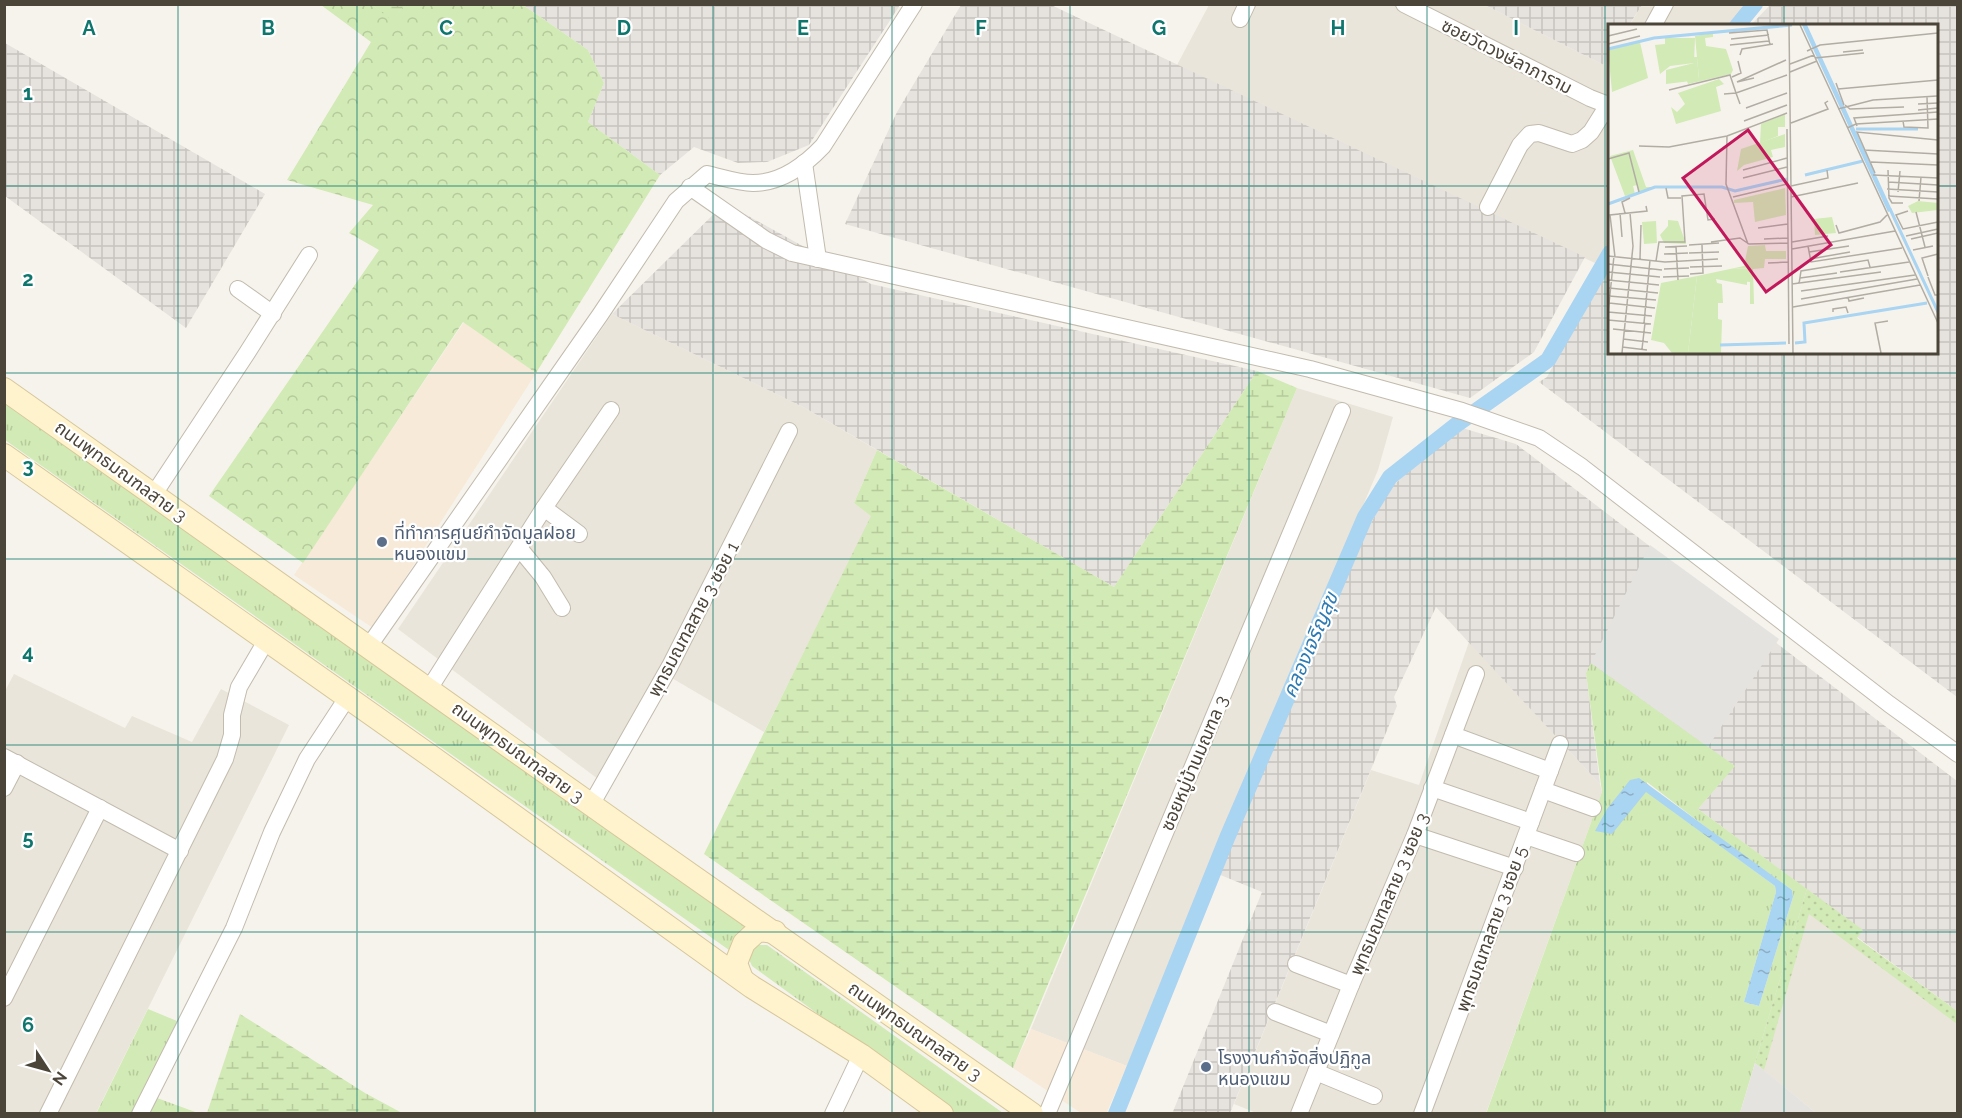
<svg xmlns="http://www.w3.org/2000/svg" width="1962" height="1118" viewBox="0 0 1962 1118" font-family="Raleway,'Noto Sans Thai',sans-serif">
<defs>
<pattern id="industrial-grid" width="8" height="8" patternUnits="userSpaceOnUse" patternTransform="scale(1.5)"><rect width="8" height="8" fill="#e6e2dd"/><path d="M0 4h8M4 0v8" fill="none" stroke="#c7c3be"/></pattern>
<pattern id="grass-tufts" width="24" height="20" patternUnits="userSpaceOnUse" patternTransform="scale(1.5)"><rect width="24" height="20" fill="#d2eab5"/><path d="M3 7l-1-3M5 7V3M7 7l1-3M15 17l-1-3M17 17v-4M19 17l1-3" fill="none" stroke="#b6ca9c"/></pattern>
<pattern id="forest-crowns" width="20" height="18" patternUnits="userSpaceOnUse" patternTransform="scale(1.5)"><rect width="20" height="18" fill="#d2eab5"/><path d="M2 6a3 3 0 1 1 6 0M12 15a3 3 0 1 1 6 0" fill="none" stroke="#b6ca9c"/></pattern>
<pattern id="wetland-marsh" width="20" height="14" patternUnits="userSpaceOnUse" patternTransform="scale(1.5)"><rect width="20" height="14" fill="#d2eab5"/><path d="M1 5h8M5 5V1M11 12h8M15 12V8" fill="none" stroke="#b6ca9c"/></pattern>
<pattern id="park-dots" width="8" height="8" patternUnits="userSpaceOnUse" patternTransform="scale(1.5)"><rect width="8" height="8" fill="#d2eab5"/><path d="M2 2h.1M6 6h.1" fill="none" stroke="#b6ca9c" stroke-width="1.8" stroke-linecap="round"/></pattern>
<pattern id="water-ripples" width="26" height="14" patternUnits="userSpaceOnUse" patternTransform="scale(1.5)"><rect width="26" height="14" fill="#a9d4f2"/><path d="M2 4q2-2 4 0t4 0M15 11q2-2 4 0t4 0" fill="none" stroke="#8caec5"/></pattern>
</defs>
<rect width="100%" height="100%" fill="#f6f3ec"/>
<g fill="#eae5da">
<path d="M 1209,5 L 1485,5 L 1604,65 L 1609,56 L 1609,242 L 1597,264 L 1177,65 Z"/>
<path d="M 1642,5 L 1749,5 L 1732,25 L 1629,26 Z"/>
<path d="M 612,314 L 805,408 L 877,450 L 854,503 L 872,516 L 764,732 L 670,677 L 610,788 L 398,629 Z"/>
<path d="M 1297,388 L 1393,417 L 1378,470 L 1127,1066 L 1031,1029 Z"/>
<path d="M 1469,642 L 1600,784 L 1602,792 L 1486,1113 L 1259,1114 L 1234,1104 L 1371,770 L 1419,785 Z"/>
<path d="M 14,674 L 125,728 L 132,716 L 192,742 L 221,689 L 289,725 L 96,1113 L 5,1114 L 4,693 Z"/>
<path d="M 1807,889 L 1857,938 L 1957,1011 L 1957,1113 L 1816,1113 L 1755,1063 Z"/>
</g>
<g fill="#f7ead8">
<path d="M 464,322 L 536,373 L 373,628 L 294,575 Z"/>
<path d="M 1031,1029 L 1127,1066 L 1106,1114 L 1081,1113 L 1013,1068 Z"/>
</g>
<g fill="url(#industrial-grid)">
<path d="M 1049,4 L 1585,257 L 1534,352 L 1470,398 L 845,224 L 897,112 L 961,5 Z"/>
<path d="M 523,5 L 900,5 L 809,145 L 767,162 L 738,163 L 694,147 L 660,175 L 588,122 L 604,83 L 588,50 Z"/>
<path d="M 1485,5 L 1642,5 L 1629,25 L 1610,26 L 1609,56 L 1604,65 Z"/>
<path d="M 1770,5 L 1957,5 L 1957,697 L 1539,382 L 1547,377 L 1609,265 L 1610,352 L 1936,352 L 1936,26 L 1751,25 Z"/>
<path d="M 5,43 L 265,194 L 186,328 L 5,196 Z"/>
<path d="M 725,203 L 871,284 L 1257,371 L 1114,587 L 805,408 L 612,314 Z"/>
<path d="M 1459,427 L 1516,444 L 1957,781 L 1957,1011 L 1857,937 L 1862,930 L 1698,809 L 1734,766 L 1591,664 L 1586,673 L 1600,784 L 1436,607 L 1394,697 L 1397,706 L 1230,1113 L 1172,1114 L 1262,892 L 1218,874 L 1351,561 L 1389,489 Z"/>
</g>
<g fill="url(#grass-tufts)" fill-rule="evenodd">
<path d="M 5,402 L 746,926 C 735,933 732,938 729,950 L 5,440 Z"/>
<path d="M 1591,663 L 1735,766 L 1698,809 L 1807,889 L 1740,1113 L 1486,1114 L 1602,792 L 1586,673 ZM 1647,782 L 1729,845 L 1792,890 L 1793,897 L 1759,1006 L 1744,1002 L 1776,892 L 1775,886 L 1646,791 Z"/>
<path d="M 752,945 L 767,945 L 1003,1113 L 954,1113 L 752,966 L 747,955 Z"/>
<path d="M 148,1009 L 177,1021 L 157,1098 L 198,1113 L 96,1114 Z"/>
</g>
<path fill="url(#forest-crowns)" d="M 321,5 L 372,5 L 393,20 L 404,5 L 523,5 L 588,50 L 604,83 L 588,122 L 660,175 L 536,373 L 463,322 L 303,563 L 209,496 L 379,250 L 349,233 L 373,205 L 287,180 L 371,42 Z"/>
<g fill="url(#wetland-marsh)">
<path d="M 372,5 L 404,5 L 393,21 Z"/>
<path d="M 1257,371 L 1297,388 L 1013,1068 L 704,854 L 871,516 L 854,503 L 877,450 L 1114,587 Z"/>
<path d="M 240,1014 L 365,1093 L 402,1113 L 207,1113 Z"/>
</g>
<path fill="url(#park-dots)" d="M 1807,889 L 1863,930 L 1857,938 L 1957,1011 L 1957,1024 L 1809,914 L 1764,1070 L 1755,1063 Z"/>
<g fill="#e5e3e0">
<path d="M 1650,545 L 1779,639 L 1708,747 L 1591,663 Z"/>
<path d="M 1755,1063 L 1764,1070 L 1816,1113 L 1740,1113 Z"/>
</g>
<path fill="url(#water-ripples)" d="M 1639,778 L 1792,890 L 1793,897 L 1759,1006 L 1744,1002 L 1776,892 L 1775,886 L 1646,792 L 1612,834 L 1595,831 L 1607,809 L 1630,780 Z"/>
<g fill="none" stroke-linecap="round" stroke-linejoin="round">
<g stroke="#a9d4f2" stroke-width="16">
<path d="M 1737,26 L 1755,4"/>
<path d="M 1116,1114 L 1227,838 L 1365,517 L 1390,477 L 1456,425 L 1548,360 L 1610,253"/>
</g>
<defs>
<g id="minor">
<path d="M 1404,4 L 1590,98 L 1608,105 L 1610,103"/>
<path d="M 1240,19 L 1247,4"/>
<path d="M 1653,26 L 1665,4"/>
<path d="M 804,163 L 818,259"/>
<path d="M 690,187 L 766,240 L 792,253 L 1310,369 L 1462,411 L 1539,438 L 1582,467 L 1889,704 L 1958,754"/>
<path d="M 1488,207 L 1520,145 L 1530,134 L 1539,133 L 1572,144 L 1582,140 L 1591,132 L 1608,105 L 1610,106"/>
<path d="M 238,289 L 273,314"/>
<path d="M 154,494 L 247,353 L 309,255"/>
<path d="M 544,508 L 579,534"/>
<path d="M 520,549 L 543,577 L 562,608"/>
<path d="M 369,646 L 600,315 L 676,201 L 707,174 C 721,177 738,183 753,183 C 780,183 805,165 823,146 L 914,4"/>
<path d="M 429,689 L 544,508 L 611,410"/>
<path d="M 1453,735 L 1550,771"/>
<path d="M 4,757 L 180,851"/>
<path d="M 4,788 L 17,763"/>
<path d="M 1432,788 L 1531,822"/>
<path d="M 1543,790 L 1593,808"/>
<path d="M 591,805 L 670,666 L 789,431"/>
<path d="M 1415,835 L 1515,868"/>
<path d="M 1526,836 L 1576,853"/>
<path d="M 1296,964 L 1351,985"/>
<path d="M 4,998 L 100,808"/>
<path d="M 1275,1012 L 1331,1034"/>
<path d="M 1316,1072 L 1374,1096"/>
<path d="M 48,1114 L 225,759 L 232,735 L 232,715 L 239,687 L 266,641"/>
<path d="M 140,1114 L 234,928 L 272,832 L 307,759 L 347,698"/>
<path d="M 833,1114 L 861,1055"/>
<path d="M 1047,1114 L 1342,411"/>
<path d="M 1299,1114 L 1351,985 L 1415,835 L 1476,674"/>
<path d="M 1422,1114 L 1560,744"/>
</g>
<g id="secondary">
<path d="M 4,389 L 617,823 L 1032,1114"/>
<path d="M 4,455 L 432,757 L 752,987 L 861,1055 L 942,1114"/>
<path d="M 742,979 L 736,963 L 744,943 L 758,930 L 775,932"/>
</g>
</defs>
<use href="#minor" stroke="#c2bbae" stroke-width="18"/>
<use href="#secondary" stroke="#d6c79b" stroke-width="24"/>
<use href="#minor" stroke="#fff" stroke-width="16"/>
<use href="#secondary" stroke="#fff3cd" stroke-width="22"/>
</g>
<path fill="none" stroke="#0f766e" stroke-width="1.5" stroke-opacity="0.55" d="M 178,4 L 178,1114M 357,4 L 357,1114M 535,4 L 535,1114M 713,4 L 713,1114M 892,4 L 892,1114M 1070,4 L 1070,1114M 1249,4 L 1249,1114M 1427,4 L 1427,1114M 1605,4 L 1605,1114M 1784,4 L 1784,26M 4,186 L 1610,186M 1936,186 L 1958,186M 1784,352 L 1784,1114M 4,373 L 1958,373M 4,559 L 1958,559M 4,745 L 1958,745M 4,932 L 1958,932"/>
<g fill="#5c6f8a" stroke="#fff" stroke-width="2">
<circle cx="382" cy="542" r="6"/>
<circle cx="1206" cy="1067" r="6"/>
</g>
<g text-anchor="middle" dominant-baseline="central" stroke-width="4.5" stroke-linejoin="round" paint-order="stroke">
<g font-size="18" fill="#4b4439" stroke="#fff">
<text transform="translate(1507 56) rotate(27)">ซอยวัดวงษ์ลาภาราม</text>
<text transform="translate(121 471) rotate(36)">ถนนพุทธมณฑลสาย 3</text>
<text transform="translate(693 619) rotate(-62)">พุทธมณฑลสาย 3 ซอย 1</text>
<text transform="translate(518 752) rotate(36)">ถนนพุทธมณฑลสาย 3</text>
<text transform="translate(1194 763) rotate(-67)">ซอยหมู่บ้านมณฑล 3</text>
<text transform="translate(1389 894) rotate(-67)">พุทธมณฑลสาย 3 ซอย 3</text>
<text transform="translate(1491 929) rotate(-70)">พุทธมณฑลสาย 3 ซอย 5</text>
<text transform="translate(915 1031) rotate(35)">ถนนพุทธมณฑลสาย 3</text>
</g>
<g font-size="18" fill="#4e5e75" stroke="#fff" text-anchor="start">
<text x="394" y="532">ที่ทำการศูนย์กำจัดมูลฝอย<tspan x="394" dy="21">หนองแขม</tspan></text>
<text x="1218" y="1057">โรงงานกำจัดสิ่งปฏิกูล<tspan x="1218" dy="21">หนองแขม</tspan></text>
</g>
<g font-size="20" font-style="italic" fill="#2e7ab2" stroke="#fff">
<text transform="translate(1310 645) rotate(-67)">คลองเจริญสุข</text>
</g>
</g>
<g transform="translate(1608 24)">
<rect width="330" height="330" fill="#f6f3ec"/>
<path d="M 85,33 L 89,33 L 91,56 L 58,60 L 58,46 L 86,39 ZM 177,110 L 177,123 L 163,126 L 165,133 L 136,141 L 129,147 L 133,125 ZM 60,196 L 70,197 L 78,220 L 56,219 L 52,211 L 60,202 Z" fill="#d2eab5"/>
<path d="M 105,9 L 105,13 L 97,14 L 98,22 L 118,25 L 125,46 L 123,50 L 80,60 L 79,57 L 91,55 L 87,12 ZM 111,55 L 116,60 L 108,63 L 113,87 L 68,100 L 63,83 L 69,88 L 77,80 L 70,69 ZM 25,126 L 38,163 L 46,163 L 31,168 L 29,161 L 25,162 L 27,170 L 17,172 L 2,132 ZM 157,221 L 158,227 L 178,227 L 178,235 L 157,235 L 156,244 L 145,245 L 146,280 L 142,280 L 142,244 L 122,245 L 139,256 L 139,261 L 108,255 L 109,259 L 114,260 L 115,279 L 110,279 L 110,295 L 114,296 L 113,329 L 80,329 L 89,252 L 136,242 L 140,222 Z" fill="#d2eab5"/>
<path d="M 57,14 L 87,14 L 86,39 L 62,42 L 52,50 L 47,21 L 57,20 ZM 32,18 L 40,54 L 4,68 L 0,26 ZM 177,164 L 178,191 L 147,198 L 145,178 L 126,179 L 126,176 ZM 310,177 L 330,179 L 330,186 L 304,189 L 300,182 ZM 224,193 L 228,209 L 207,211 L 206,195 ZM 48,197 L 49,219 L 36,220 L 34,198 ZM 143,244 L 142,258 L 122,256 L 122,245 Z" fill="#d2eab5"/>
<path d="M 177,90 L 177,103 L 170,103 L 170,112 L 152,119 L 153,100 ZM 89,252 L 80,329 L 64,329 L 56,319 L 43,316 L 53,259 Z" fill="#d2eab5"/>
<path d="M 194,1 L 199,1 L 284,186 L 280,188 Z" fill="#a9d4f2"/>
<path fill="none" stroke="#a9d4f2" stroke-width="3" d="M 0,25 L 46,14 L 184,1M 248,105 L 310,105M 197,151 L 255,137M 0,180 L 47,163 L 114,163 L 127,167 L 179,155M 282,185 L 330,288M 187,319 L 197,318 L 196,299 L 319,279M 112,321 L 178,319"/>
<path fill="none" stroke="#b2ada4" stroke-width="1.5" d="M 181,1 L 185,329M 192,1 L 330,299M 121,9 L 159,6 L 162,21M 0,12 L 29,5M 123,15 L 161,11M 0,20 L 32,12M 122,21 L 161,17M 199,27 L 212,21 L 330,9M 235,28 L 255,26M 132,31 L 134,25 L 165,20M 207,34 L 256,29M 182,40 L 206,31M 182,48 L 209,37M 124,53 L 133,49 L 130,37M 146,54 L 129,58 L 178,36M 228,59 L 236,81M 230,65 L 330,56M 61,66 L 122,51 L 128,69 L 179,51M 116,70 L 128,69 L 132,80M 310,80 L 330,79M 237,81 L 242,85 L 296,83M 138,84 L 179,69M 230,85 L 265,76 L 329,72M 310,86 L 330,84M 136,97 L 179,81M 295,97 L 296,103 L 320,104 L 319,73M 183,99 L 220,85 L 217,79 L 220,77M 249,102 L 246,94 L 330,88M 239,104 L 248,100 L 330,95M 179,105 L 181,320M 119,112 L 118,160 L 140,220M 31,122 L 61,123 L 119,112 L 179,89M 256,126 L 330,130M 0,135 L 21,129 L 31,168M 263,138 L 330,141M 135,146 L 179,134M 280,146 L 281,174 L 284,179 L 295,179M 267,149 L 249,108 L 330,116M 265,151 L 330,154M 135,154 L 179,143M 280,158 L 330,161M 183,162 L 220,154 L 219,146M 58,164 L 60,174 L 73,174M 279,165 L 330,168M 290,168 L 292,147M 280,172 L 330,175M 125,173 L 179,160M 183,173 L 250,159M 311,177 L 313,153M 300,187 L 288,191 L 295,205 L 330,198M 308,188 L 317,223M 12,189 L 14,213M 17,189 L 14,178 L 22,174M 228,201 L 231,209 L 272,198 L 279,191M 150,204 L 180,200M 298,212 L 330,205M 156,215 L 180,214M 303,215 L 330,209M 103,218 L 132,214 L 141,220 L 180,219M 184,218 L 220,212M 81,221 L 111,219M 200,222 L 203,238 L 294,224M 57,223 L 79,222M 68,223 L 70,256M 184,225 L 287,207M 305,226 L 325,222M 201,228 L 241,222M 81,229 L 111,228M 56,230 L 80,229M 0,232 L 57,238 L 110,235M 7,233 L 2,191 L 39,187 L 38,182M 32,235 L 33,201M 202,235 L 242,228M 48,237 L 51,218 L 77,218 L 74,172 L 96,170 L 100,196 L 107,195M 160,239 L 180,238M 0,240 L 54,246M 82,243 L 114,242M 56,245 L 81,244M 0,248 L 52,253M 232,248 L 301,238M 82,250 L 95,249 L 94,221M 320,252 L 314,234 L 330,230M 55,253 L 81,252M 320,253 L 327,271 L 330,271M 192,254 L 229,249M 0,256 L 51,261M 184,260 L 273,248M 191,260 L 193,247 L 260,236 L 262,243M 1,264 L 50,269M 193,267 L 307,251M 1,272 L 48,276M 240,273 L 241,277 L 256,274M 193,275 L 309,255M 1,279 L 47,284M 185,283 L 312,261M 0,288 L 44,292M 225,288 L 225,285 L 238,283 L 240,289M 0,289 L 6,232M 0,296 L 43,300M 36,299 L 42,236M 5,305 L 43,309M 15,315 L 40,318M 14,323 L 39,326M 34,325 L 37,299M 14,329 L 25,222 L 22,189M 273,329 L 267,299 L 280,297"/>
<path fill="#c2185b" fill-opacity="0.15" stroke="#c2185b" stroke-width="3" d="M 140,106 L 223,221 L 158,268 L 75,154 Z"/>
<rect width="330" height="330" fill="none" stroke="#4b4439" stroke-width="3"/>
</g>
<g font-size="20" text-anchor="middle" font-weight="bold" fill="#0f766e" stroke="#fff" stroke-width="4.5" stroke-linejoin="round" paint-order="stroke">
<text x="89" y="35">A</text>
<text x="268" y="35">B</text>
<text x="446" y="35">C</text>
<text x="624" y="35">D</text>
<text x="803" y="35">E</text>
<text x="981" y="35">F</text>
<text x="1159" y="35">G</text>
<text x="1338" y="35">H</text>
<text x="1516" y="35">I</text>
<text x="28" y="100">1</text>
<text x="28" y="286">2</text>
<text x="28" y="473">3</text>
<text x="28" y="659">4</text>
<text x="28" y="845">5</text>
<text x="28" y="1032">6</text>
</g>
<rect width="1962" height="1118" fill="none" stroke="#4b4439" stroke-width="12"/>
<g transform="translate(48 1070) rotate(126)" stroke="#ffffff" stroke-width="4.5" paint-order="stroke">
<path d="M0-4.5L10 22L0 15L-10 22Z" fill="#4b4439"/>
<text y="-9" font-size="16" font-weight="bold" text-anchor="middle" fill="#4b4439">N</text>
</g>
</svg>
